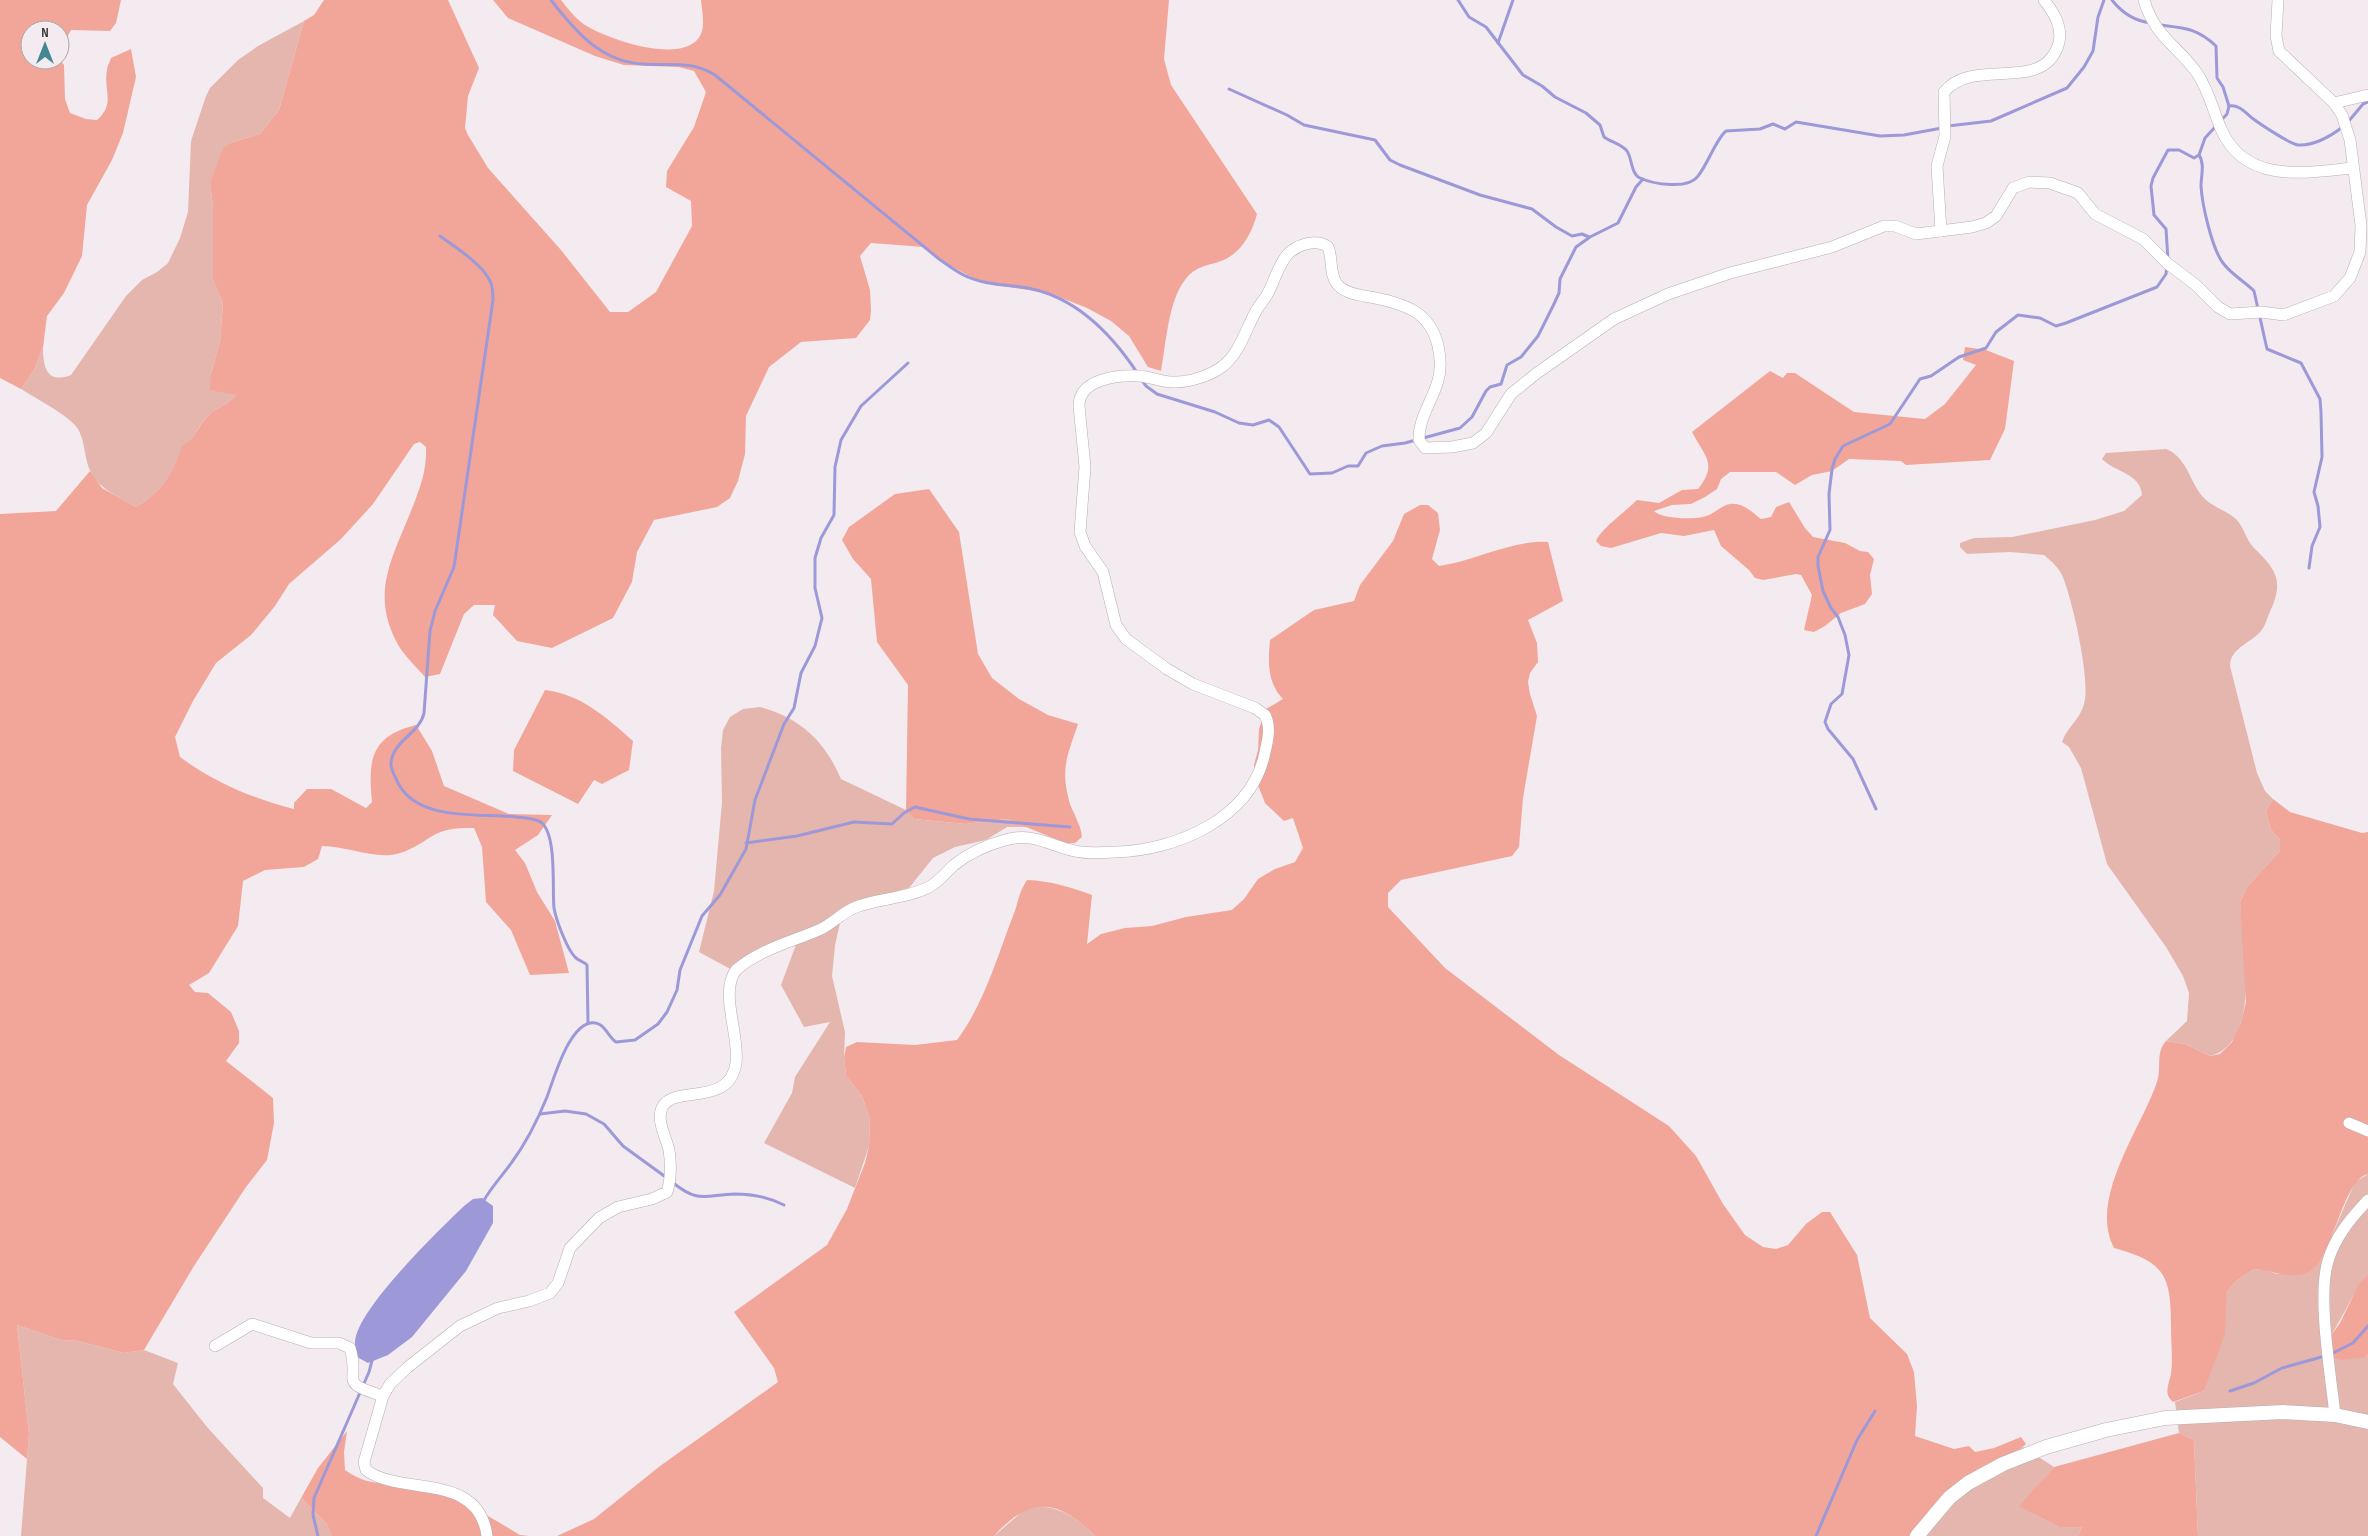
<svg xmlns="http://www.w3.org/2000/svg" width="2368" height="1536" viewBox="0 0 2368 1536" font-family="'Sofia Sans Condensed',sans-serif">
<rect width="100%" height="100%" fill="#f3ebf0"/>
<g fill="#e5b6ae">
<path d="M 304,21 L 279,110 L 260,134 L 233,142 L 210,183 L 213,208 L 213,280 L 223,303 L 220,341 L 211,374 L 236,395 C 227,406 218,406 208,416 C 197,426 197,437 183,446 C 173,474 162,491 136,507 C 116,495 93,487 87,462 C 84,450 84,440 78,429 C 70,416 35,398 21,389 L 34,370 L 43,347 C 43,368 47,384 71,375 L 126,296 L 142,280 L 157,272 L 168,263 L 180,238 L 188,212 L 191,141 L 206,96 L 210,88 L 238,60 L 258,46 Z"/>
<path d="M 2166,449 C 2191,459 2189,489 2210,503 C 2219,509 2228,512 2236,519 C 2244,527 2246,540 2254,548 C 2278,571 2284,582 2269,614 C 2267,619 2265,626 2261,631 C 2251,643 2230,648 2230,666 L 2257,773 L 2265,791 L 2273,799 L 2266,811 L 2271,830 L 2280,839 L 2280,851 L 2247,887 L 2240,902 C 2243,943 2263,1042 2210,1056 L 2185,1044 L 2166,1041 L 2187,1021 L 2189,993 L 2183,976 L 2166,947 L 2107,864 L 2081,768 L 2069,747 L 2062,742 C 2068,725 2082,719 2085,699 C 2089,674 2072,598 2062,575 C 2058,567 2051,561 2044,555 L 2010,552 L 1967,554 L 1960,547 L 1960,543 L 1974,538 L 2012,537 L 2095,520 L 2124,511 L 2142,495 C 2140,473 2116,473 2102,459 L 2106,453 Z"/>
<path d="M 760,707 C 800,718 825,741 841,779 L 906,810 L 914,819 L 965,824 L 1007,819 L 1028,827 L 1007,827 L 986,840 L 955,847 L 933,858 L 909,888 L 857,903 L 843,910 L 835,945 L 832,976 L 845,1032 L 844,1058 L 846,1076 L 862,1096 L 870,1119 L 869,1146 L 855,1188 L 764,1143 L 792,1093 L 795,1077 L 830,1022 L 804,1027 L 781,985 L 800,934 L 734,971 L 699,952 L 714,891 L 722,802 L 721,748 L 723,730 L 730,717 L 743,709 Z"/>
<path d="M 2368,1174 L 2368,1274 C 2352,1293 2343,1318 2329,1338 L 2366,1357 L 2368,1355 L 2368,1536 L 2198,1536 L 2194,1440 L 2179,1433 L 2175,1402 L 2204,1391 L 2225,1310 L 2227,1292 L 2236,1281 L 2254,1269 L 2265,1270 L 2277,1274 L 2307,1273 L 2314,1267 L 2333,1233 L 2355,1182 Z"/>
<path d="M 17,1325 L 61,1340 L 78,1341 L 124,1353 L 144,1350 L 178,1363 L 173,1384 L 207,1427 L 263,1488 L 263,1498 L 290,1518 L 301,1498 L 326,1523 L 332,1536 L 21,1536 L 29,1434 Z"/>
<path d="M 2023,1447 L 2054,1467 L 2020,1506 L 2059,1527 L 2082,1527 L 2078,1536 L 1909,1536 L 1935,1503 L 1965,1478 Z"/>
<path d="M 1037,1506 C 1063,1508 1077,1518 1095,1536 L 994,1536 L 1024,1510 Z"/>
</g>
<g fill="#f2a69a">
<path d="M 0,0 L 121,0 L 116,23 L 110,31 L 71,30 L 60,50 L 60,30 L 30,30 L 30,60 L 60,60 L 64,65 L 65,99 L 70,113 L 86,119 L 97,120 C 116,104 103,89 107,70 C 107,66 110,62 111,58 L 131,49 L 136,77 L 123,133 L 112,160 L 87,205 L 82,256 L 64,293 L 47,316 L 43,347 L 34,370 L 21,389 L 0,378 Z"/>
<path d="M 324,0 L 448,0 L 479,68 L 468,96 L 465,128 L 468,135 L 488,168 L 561,250 L 610,312 L 628,312 L 656,292 L 692,226 L 691,201 L 666,187 L 667,171 L 694,127 L 706,92 L 694,71 L 679,67 L 624,65 L 595,56 L 508,18 L 493,0 L 561,0 C 568,9 575,18 585,25 C 607,39 686,67 701,34 C 705,25 702,10 701,0 L 1169,0 L 1164,59 L 1171,85 L 1257,214 C 1252,233 1241,254 1221,261 C 1207,266 1195,266 1185,280 C 1168,302 1166,344 1161,371 L 1148,367 L 1129,336 L 1111,321 L 1087,308 L 1049,293 L 994,285 L 973,278 L 944,262 L 924,247 L 871,243 L 860,256 L 870,290 L 871,310 L 870,320 L 856,338 L 801,342 L 769,367 L 746,416 L 745,454 L 738,481 L 730,498 L 717,507 L 654,520 L 637,552 L 632,582 L 613,618 L 552,648 L 517,641 L 493,615 L 495,605 L 474,605 L 464,614 L 440,674 L 425,677 C 417,668 407,658 400,648 C 368,595 393,557 413,506 C 421,486 427,468 426,447 L 420,442 L 414,444 L 373,504 L 341,539 L 289,584 L 275,606 L 251,635 L 216,663 L 193,701 L 175,737 L 180,757 C 215,783 252,798 294,809 L 294,803 L 307,789 L 331,789 L 366,808 L 372,802 C 368,761 370,736 416,725 L 432,751 L 444,786 L 509,814 L 552,815 L 538,835 L 515,850 L 525,863 L 537,892 L 555,921 L 569,973 L 530,975 L 511,930 L 486,902 L 482,847 L 474,828 C 461,828 448,828 436,834 C 421,842 409,853 391,855 C 368,857 345,846 322,846 L 318,859 L 304,867 L 265,870 L 243,881 L 238,926 L 209,973 L 189,985 L 195,992 L 208,993 L 231,1012 L 239,1031 L 239,1043 L 226,1061 L 273,1098 L 274,1123 L 267,1160 L 246,1187 L 194,1266 L 144,1350 L 124,1353 L 78,1341 L 61,1340 L 17,1325 L 29,1434 L 27,1459 L 0,1437 L 0,514 L 56,511 L 90,471 L 102,488 L 136,507 C 162,491 173,474 182,446 C 197,437 197,427 208,416 C 217,406 226,407 236,395 L 210,390 L 211,374 L 220,341 L 223,303 L 213,280 L 213,208 L 210,183 L 223,148 L 233,142 L 260,134 L 279,110 L 304,21 L 314,15 Z"/>
<path d="M 1965,347 L 1986,350 L 2014,361 L 2005,429 L 1990,460 L 1906,465 L 1901,461 L 1849,459 L 1832,471 L 1812,475 L 1795,485 L 1776,472 L 1730,472 L 1721,479 L 1717,489 L 1705,497 L 1691,504 L 1672,505 L 1654,511 C 1661,519 1695,520 1706,516 C 1714,514 1722,505 1730,504 C 1742,502 1752,512 1761,519 L 1771,517 L 1776,507 L 1789,502 L 1805,528 L 1813,537 L 1845,543 L 1860,551 L 1868,552 L 1874,559 L 1870,575 L 1872,594 L 1865,604 L 1841,613 L 1825,626 L 1814,632 L 1804,630 L 1812,595 L 1801,575 L 1796,574 L 1763,580 L 1755,578 L 1749,570 L 1721,546 L 1714,530 L 1684,536 L 1661,533 L 1611,548 L 1601,546 L 1596,541 C 1600,530 1626,511 1637,500 L 1659,503 L 1682,490 L 1698,489 C 1718,464 1705,457 1692,432 L 1770,371 L 1783,378 L 1787,373 L 1795,373 L 1854,412 L 1925,419 L 1945,404 L 1976,365 L 1963,360 Z"/>
<path d="M 929,489 L 959,532 L 978,654 L 992,678 L 1019,699 L 1048,715 L 1078,724 C 1067,757 1060,768 1070,804 C 1074,815 1081,825 1082,837 L 1075,843 L 1065,843 L 1007,819 L 965,824 L 914,819 L 906,810 L 908,685 L 877,642 L 871,579 L 853,559 L 842,540 L 849,527 L 895,494 Z"/>
<path d="M 1420,505 L 1428,505 L 1438,513 L 1440,530 L 1432,559 L 1439,566 C 1475,561 1511,540 1548,542 L 1563,601 L 1528,620 L 1537,643 L 1538,662 L 1530,673 L 1528,682 L 1530,694 L 1537,716 L 1523,798 L 1519,847 L 1512,856 L 1401,880 L 1388,893 L 1388,907 L 1445,968 L 1559,1055 L 1669,1126 L 1696,1156 L 1723,1204 L 1745,1235 L 1763,1247 L 1776,1249 L 1788,1245 L 1806,1224 L 1822,1212 L 1830,1212 L 1857,1255 L 1870,1318 L 1907,1354 L 1914,1372 L 1917,1406 L 1915,1436 L 1954,1449 L 1969,1446 L 1975,1452 L 1994,1448 L 2021,1437 L 2026,1444 C 2009,1460 1985,1466 1965,1478 C 1942,1493 1926,1515 1909,1536 L 1095,1536 C 1058,1499 1031,1495 994,1536 L 557,1536 L 594,1519 L 660,1466 L 778,1382 L 774,1368 L 734,1312 L 827,1245 L 847,1209 L 865,1163 L 869,1146 L 870,1119 L 862,1096 L 846,1076 L 844,1058 L 846,1047 L 857,1042 L 915,1045 L 957,1040 C 984,1004 997,957 1013,916 C 1019,901 1018,894 1027,880 C 1051,881 1070,887 1092,895 L 1087,944 L 1101,934 L 1125,928 L 1152,926 L 1186,917 L 1232,910 L 1244,899 L 1258,879 L 1275,869 L 1295,862 L 1303,848 L 1293,818 L 1284,821 L 1265,803 L 1256,780 L 1254,765 L 1258,750 L 1259,729 L 1266,709 L 1283,699 C 1267,682 1268,662 1270,640 L 1314,610 L 1354,601 L 1360,585 L 1393,541 L 1404,514 Z"/>
<path d="M 545,690 C 581,694 607,718 633,741 L 629,770 L 602,784 L 594,780 L 578,804 L 513,771 L 514,750 Z"/>
<path d="M 2273,799 L 2290,812 L 2362,833 L 2368,832 L 2368,1174 C 2342,1179 2333,1262 2307,1273 C 2289,1280 2271,1270 2254,1269 L 2236,1281 L 2227,1292 L 2225,1334 L 2204,1391 L 2173,1402 C 2163,1394 2169,1384 2171,1374 C 2173,1359 2171,1343 2171,1327 C 2171,1275 2165,1262 2114,1248 C 2088,1199 2141,1129 2157,1082 C 2162,1068 2155,1053 2166,1041 L 2185,1044 L 2210,1056 L 2220,1054 L 2232,1042 L 2241,1023 L 2246,1002 L 2240,902 L 2247,887 L 2280,851 L 2280,839 L 2271,830 L 2266,811 Z"/>
<path d="M 2368,1274 L 2368,1355 L 2366,1357 L 2341,1360 L 2330,1356 L 2329,1338 L 2340,1323 L 2358,1286 Z"/>
<path d="M 347,1431 L 344,1452 L 345,1470 C 373,1489 383,1480 412,1485 C 450,1492 487,1515 520,1535 L 530,1536 L 332,1536 L 326,1523 L 301,1498 L 318,1468 Z"/>
<path d="M 2179,1433 L 2194,1440 L 2198,1536 L 2078,1536 L 2082,1527 L 2059,1527 L 2019,1506 L 2054,1467 Z"/>
</g>
<path fill="#9d99d9" d="M 482,1198 L 493,1206 L 493,1223 L 466,1271 L 412,1337 L 388,1355 L 368,1363 L 357,1357 C 356,1352 355,1347 355,1342 C 356,1310 439,1230 464,1206 L 473,1199 Z"/>
<g fill="none" stroke-linecap="round" stroke-linejoin="round">
<g stroke="#9d99d9" stroke-width="3">
<path d="M 551,0 C 575,31 601,62 643,64 C 671,66 690,60 715,75 L 939,259 C 948,265 958,273 968,277 C 988,286 1012,284 1032,289 C 1078,299 1113,336 1138,374"/>
<path d="M 1458,0 L 1469,17 L 1486,27 L 1523,75 L 1542,86 L 1555,97 L 1586,113 L 1600,125 L 1604,137 C 1611,142 1621,144 1627,151 C 1632,158 1631,174 1640,178 C 1653,184 1688,190 1698,176 C 1708,164 1716,139 1726,131 L 1760,129 L 1773,124 L 1785,129 L 1796,122 L 1880,136 L 1904,135 L 1942,128"/>
<path d="M 2112,0 C 2122,13 2135,21 2151,23"/>
<path d="M 2160,25 C 2184,28 2197,28 2216,46 L 2217,78 L 2223,87 L 2229,106 L 2227,114 L 2205,138 L 2199,155 C 2205,164 2201,176 2201,186 C 2202,204 2212,249 2223,263 C 2232,275 2244,281 2254,291 L 2267,349 L 2301,363 L 2320,399 L 2321,412 L 2322,457 L 2314,492 L 2318,506 L 2320,527 L 2312,546 L 2309,568"/>
<path d="M 1498,43 L 1513,0"/>
<path d="M 1229,89 L 1287,115 L 1304,125 L 1375,140 L 1390,160 L 1400,165 L 1480,195 L 1532,209 L 1556,227 L 1572,236 L 1582,234 L 1589,237"/>
<path d="M 2229,106 C 2238,104 2245,112 2252,118 C 2260,124 2290,144 2298,145 C 2315,146 2331,136 2344,126"/>
<path d="M 2348,122 L 2363,104 L 2368,102"/>
<path d="M 1948,126 L 1991,121 L 2067,88 L 2084,67 L 2093,51 L 2098,17 L 2104,0"/>
<path d="M 440,236 C 455,247 482,264 490,281 C 493,286 493,294 493,300 L 454,567 L 435,611 L 430,631 L 424,713 C 420,733 394,740 391,762 C 390,769 395,776 398,783 C 418,822 480,813 516,817 C 524,818 536,818 542,823 C 557,837 552,889 554,908 C 556,920 567,949 575,957 C 578,961 583,961 587,965 L 588,1023"/>
<path d="M 2168,260 L 2166,229 L 2154,215 L 2151,186 L 2153,178 L 2168,150 L 2179,150 L 2194,158 L 2199,155"/>
<path d="M 1141,379 L 1146,386 L 1157,394 L 1215,412 L 1239,423 L 1253,425 L 1269,420 L 1279,427 L 1310,474 L 1332,473 L 1348,466 L 1358,466 L 1366,453 L 1382,446 L 1405,443 L 1460,428 L 1472,417 L 1486,391 L 1490,387 L 1501,384 L 1507,365 L 1521,357 L 1538,336 L 1553,306 L 1559,293 L 1560,279 L 1576,247 L 1590,237 L 1618,223 L 1636,187 L 1643,179"/>
<path d="M 1876,809 L 1853,759 L 1828,729 L 1825,722 L 1831,704 L 1842,694 L 1849,655 L 1845,635 L 1838,617 L 1831,608 L 1823,591 L 1818,566 L 1818,557 L 1830,530 L 1829,494 L 1832,469 L 1835,459 L 1843,446 L 1890,424 L 1920,379 L 1931,376 L 1959,357 L 1986,348 L 1996,332 L 2018,315 L 2040,318 L 2056,326 L 2066,323 L 2157,287 L 2166,274 L 2167,266"/>
<path d="M 746,843 L 797,836 L 854,822 L 892,824 L 904,813 L 915,807 L 969,819 L 1070,827"/>
<path d="M 540,1114 L 565,1111 L 586,1114 L 604,1124 L 623,1146 L 667,1178"/>
<path d="M 672,1182 C 699,1204 705,1195 735,1194 C 753,1194 768,1197 784,1205"/>
<path d="M 483,1202 C 491,1187 503,1175 512,1162 C 526,1143 538,1119 547,1097 C 554,1078 568,1028 590,1023 C 604,1020 607,1036 616,1042 L 635,1040 L 658,1024 L 667,1012 L 677,990 L 680,970 L 702,916 L 720,895 L 746,849 L 755,800 L 784,724 L 794,708 L 801,673 L 815,646 L 822,618 L 815,588 L 815,558 L 821,538 L 834,515 L 835,467 L 841,440 L 861,406 L 908,363"/>
<path d="M 2331,1354 L 2353,1343 L 2368,1326"/>
<path d="M 2230,1391 L 2254,1383 L 2282,1368 L 2325,1356"/>
<path d="M 318,1536 L 313,1515 L 314,1498 L 369,1372 L 373,1357"/>
<path d="M 1816,1536 L 1857,1440 L 1875,1411"/>
</g>
<defs>
<g id="minor">
<path d="M 2144,0 C 2154,36 2178,46 2197,73 C 2209,91 2213,110 2221,129 C 2245,184 2304,173 2352,168"/>
<path d="M 2334,103 L 2368,95"/>
<path d="M 1941,231 L 1937,166 L 1945,136 L 1944,92 C 1974,56 2041,94 2058,46 C 2064,28 2054,13 2044,0"/>
<path d="M 2349,1123 L 2368,1131"/>
<path d="M 215,1346 L 252,1324 L 311,1343 L 339,1343 L 350,1348 C 361,1383 336,1381 383,1396"/>
<path d="M 2335,1415 C 2331,1377 2317,1296 2328,1261 C 2335,1237 2351,1218 2368,1200"/>
<path d="M 487,1536 C 479,1471 399,1496 366,1470 L 364,1462 L 383,1396 L 390,1384 L 408,1367 L 460,1326 L 498,1308 L 529,1301 L 550,1293 L 558,1283 L 570,1248 L 599,1218 L 618,1207 L 652,1199 L 667,1192 C 671,1179 671,1163 669,1150 C 666,1137 655,1118 663,1106 C 675,1085 730,1107 736,1063 C 740,1036 719,992 736,970 C 760,949 792,942 821,929 C 833,923 843,912 856,907 C 879,898 906,899 929,887 C 939,882 946,872 954,865 C 969,853 987,845 1005,840 C 1029,833 1044,842 1067,849 C 1082,854 1100,853 1116,852 C 1176,850 1252,819 1265,752 C 1268,740 1271,726 1265,715 L 1255,708 L 1193,684 L 1167,669 L 1126,639 L 1116,625 L 1103,572 L 1085,546 L 1080,532 L 1085,467 L 1079,406 C 1079,379 1117,375 1139,376 C 1152,377 1163,383 1176,382 C 1190,382 1212,375 1223,366 C 1239,354 1246,329 1256,311 C 1260,304 1267,297 1270,289 C 1275,278 1279,265 1287,255 C 1296,245 1316,238 1328,247 C 1333,258 1329,274 1337,284 C 1343,292 1355,294 1364,296 C 1406,303 1437,312 1440,360 C 1443,390 1418,412 1419,440 L 1425,448 L 1452,447 L 1473,443 L 1486,433 L 1511,394 L 1537,373 L 1614,319 L 1668,294 L 1730,273 L 1832,247 L 1884,226 L 1895,226 L 1916,234 L 1972,227 L 1986,223 L 1996,216 L 2013,188 L 2029,182 L 2050,183 L 2078,193 L 2095,214 L 2143,239 L 2168,264 L 2196,285 L 2218,307 L 2230,314 L 2261,312 L 2284,315 L 2334,296 L 2350,278 L 2360,252 L 2361,225 L 2350,140 L 2342,115 L 2334,103 L 2279,51 L 2276,36 L 2278,0"/>
</g>
<path id="tertiary" d="M 1917,1536 L 1949,1498 L 1968,1483 L 2003,1464 L 2046,1447 L 2106,1430 L 2165,1418 L 2283,1412 L 2335,1415 L 2368,1422"/>
</defs>
<use href="#minor" stroke="#b6aeb3" stroke-width="12"/>
<use href="#tertiary" stroke="#b6aeb3" stroke-width="15"/>
<use href="#minor" stroke="#fff" stroke-width="11"/>
<use href="#tertiary" stroke="#fff" stroke-width="14"/>
</g>
<g transform="translate(45 45)"><circle r="24" fill="#f3ebf0" stroke="#aba5a8"/>
<path d="M0-4L9 19L0 12L-9 19Z" fill="#428793"/>
<text y="-8" font-size="14" font-weight="bold" text-anchor="middle" fill="#3e3b3d">N</text>
</g>
</svg>
